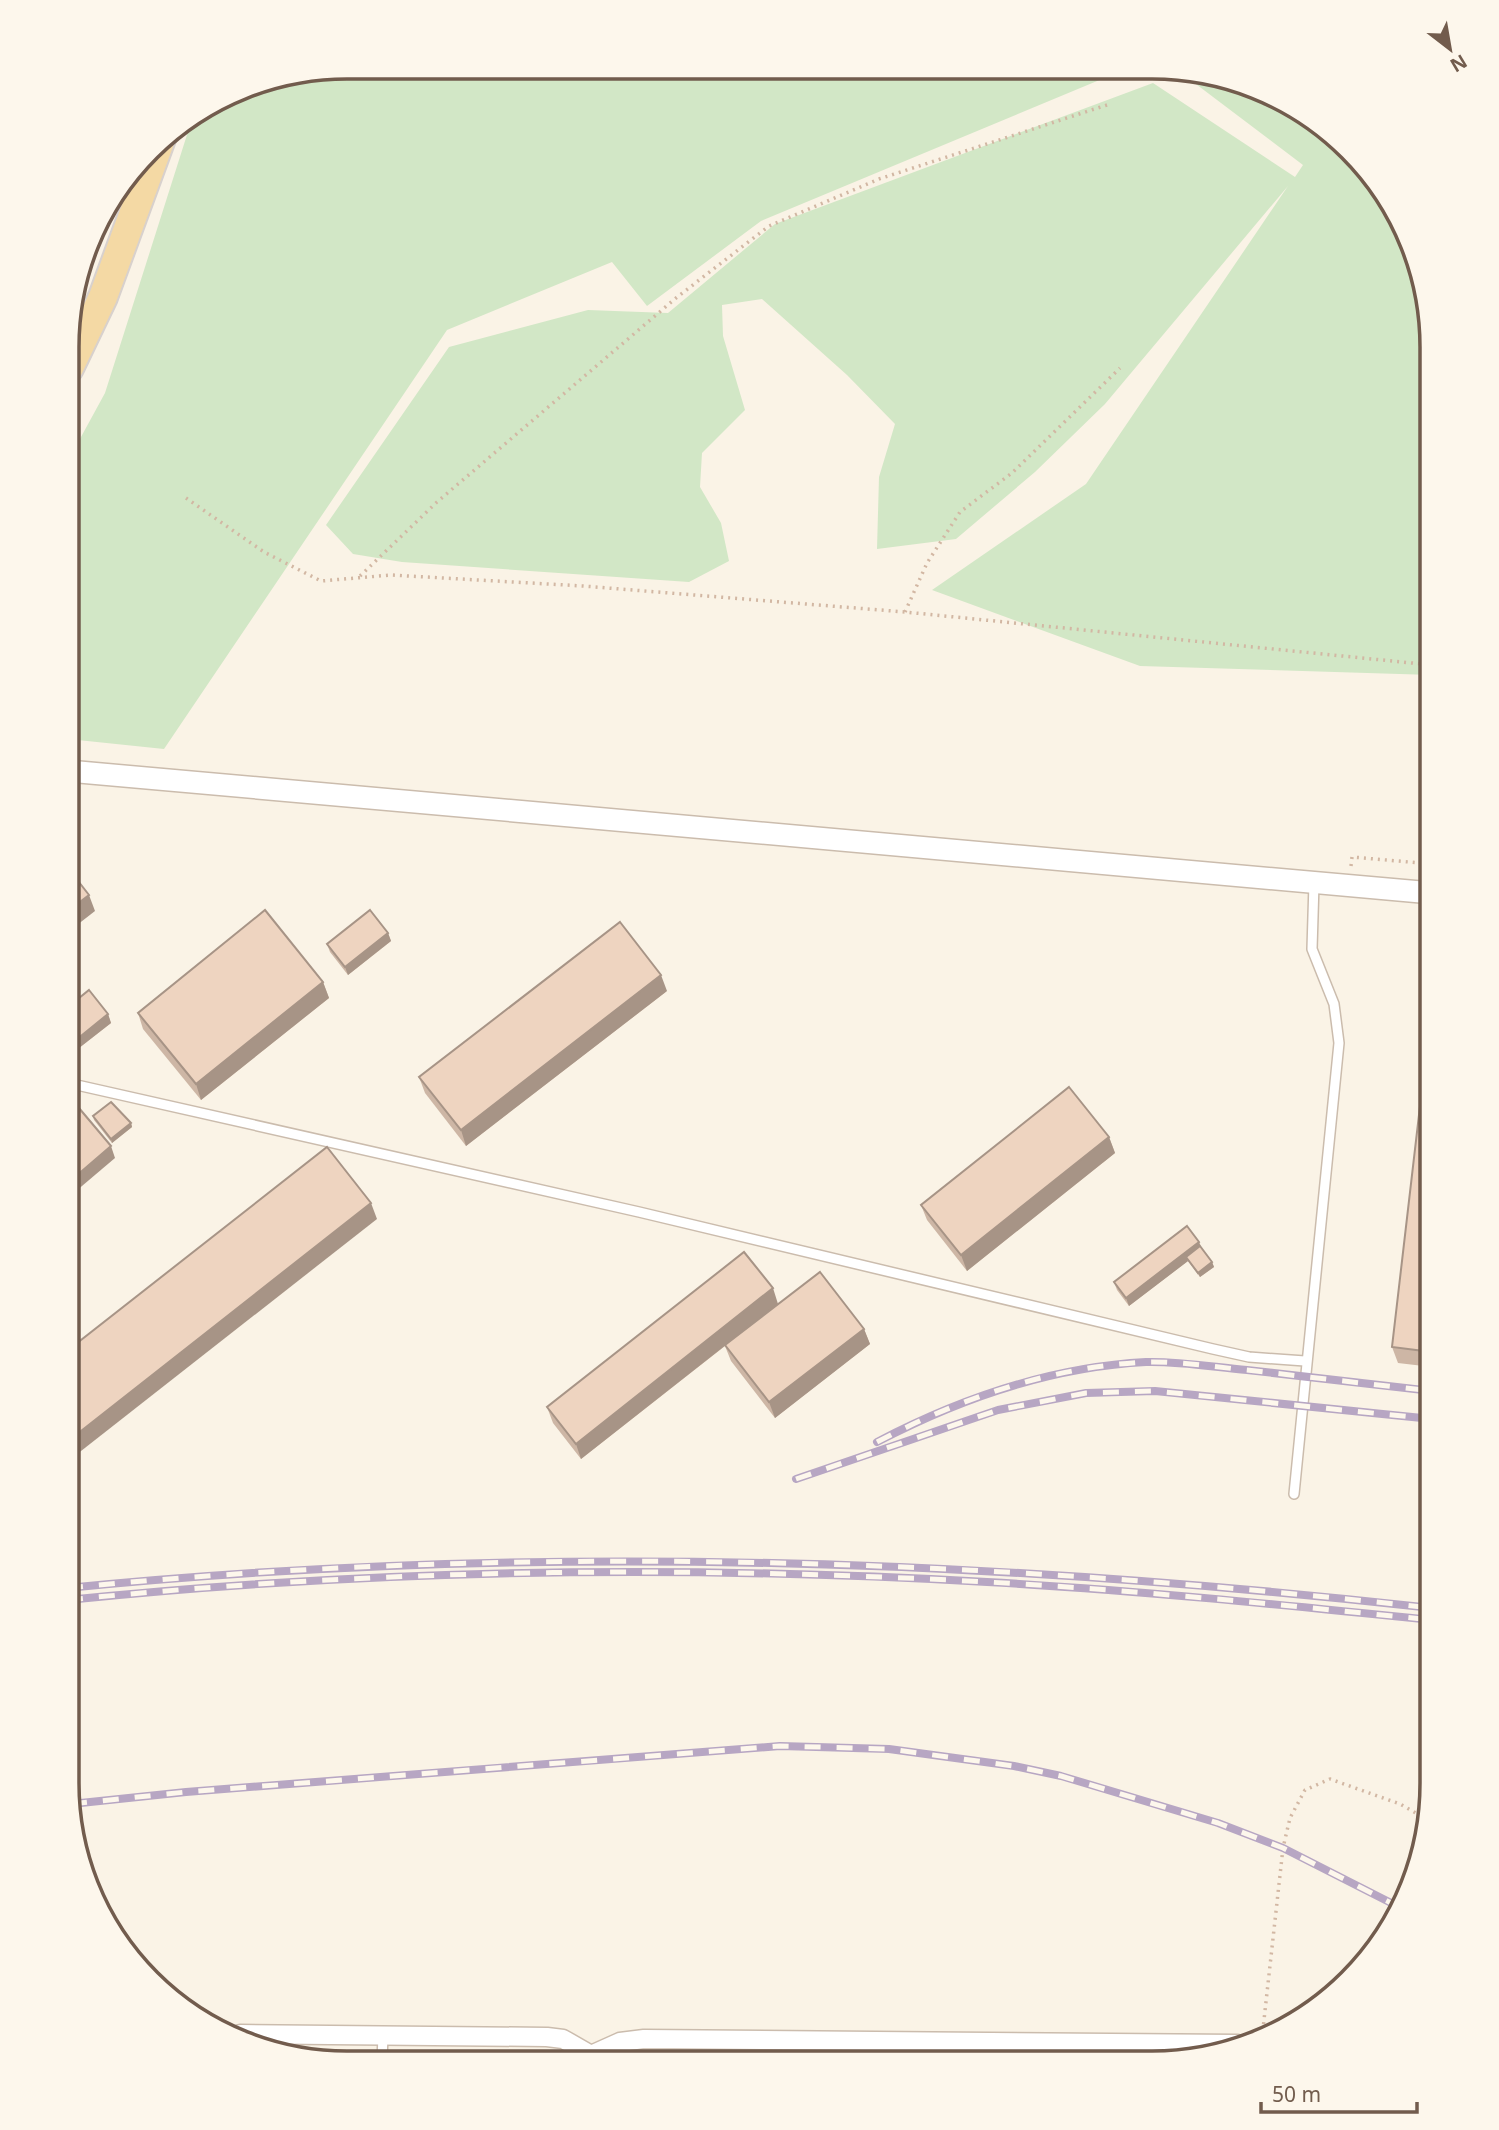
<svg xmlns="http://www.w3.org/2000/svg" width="1499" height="2130" viewBox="0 0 1499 2130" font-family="'Noto Sans',sans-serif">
<rect width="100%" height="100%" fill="#faf3e6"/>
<path fill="#ebe6e0" d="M 284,2051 L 645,2054 L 1167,2060 L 1152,2063 L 311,2061 Z"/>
<g fill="#d2e7c6">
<path d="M 347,67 L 1126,69 L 761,221 L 647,306 L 612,262 L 447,330 L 164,749 L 68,739 L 69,459 L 105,393 L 192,119 L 256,82 Z"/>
<path d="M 1176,69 L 1189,69 L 1259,88 L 1322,124 L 1404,223 L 1432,347 L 1432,675 L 1140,666 L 932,590 L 1086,484 L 1288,186 L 1105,404 L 1035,472 L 956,539 L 877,549 L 879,477 L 895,424 L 847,375 L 762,299 L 722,305 L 723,336 L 745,410 L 702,453 L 700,487 L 721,523 L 729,561 L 689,582 L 402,562 L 353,554 L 326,525 L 449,347 L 588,310 L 668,313 L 775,224 L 1153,83 L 1295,177 L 1303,165 Z"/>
</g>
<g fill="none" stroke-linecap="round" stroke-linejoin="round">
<defs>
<g id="service">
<path d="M 68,1083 L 639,1212 L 1213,1349 L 1249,1357 L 1305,1361"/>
<path d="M 1294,1494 L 1339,1043 L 1334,1004 L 1312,949 L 1314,883"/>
<path d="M 382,2061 L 383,2035"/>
<path d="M 865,2063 L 865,2040"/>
</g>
<path id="minor" d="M 240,2034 L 547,2037 L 563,2039 L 591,2055 L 620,2042 L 644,2039 L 1238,2044"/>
<path id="tertiary" d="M 68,771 L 1432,893"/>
<path id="primary" d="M 69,368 L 103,297 L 162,136"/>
</defs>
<use href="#service" stroke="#cbbcad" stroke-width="12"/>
<use href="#minor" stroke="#cbbcad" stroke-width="21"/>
<use href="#tertiary" stroke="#cbbcad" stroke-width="24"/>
<use href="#primary" stroke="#d8d1cd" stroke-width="32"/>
<g stroke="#d2b7a3" stroke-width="3.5" stroke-dasharray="2 5" stroke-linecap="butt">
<path d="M 186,498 L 264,552 L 321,581 L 391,575 L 583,586 L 905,612 L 1432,665"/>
<path d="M 360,576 L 437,502 L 676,298 L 769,226 L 879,179 L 1110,104"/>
<path d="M 905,612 L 927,563 L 960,512 L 1012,473 L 1120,368"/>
<path d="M 1351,866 L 1352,857 L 1432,864"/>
<path d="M 1262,2038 L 1283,1848 L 1290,1818 L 1305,1790 L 1330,1779 L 1400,1804 L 1428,1820"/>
</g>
<use href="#service" stroke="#fff" stroke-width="9"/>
<use href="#minor" stroke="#fff" stroke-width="18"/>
<use href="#tertiary" stroke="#fff" stroke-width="21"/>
<use href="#primary" stroke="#f4d9a4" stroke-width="28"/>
<defs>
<g id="rail">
<path d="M 877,1442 C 961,1398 1050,1367 1146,1362 C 1179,1361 1213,1367 1247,1370 C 1308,1377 1370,1384 1432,1391"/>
<path d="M 796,1479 L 998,1410 L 1086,1393 L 1155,1391 L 1432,1419"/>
<path d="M 67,1588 C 521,1543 979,1558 1432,1608"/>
<path d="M 67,1600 C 372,1569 681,1565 987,1582 C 1135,1590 1284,1605 1432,1620"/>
<path d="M 71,1804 L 186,1792 L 780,1746 L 889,1749 L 1014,1766 L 1061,1776 L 1218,1823 L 1283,1848 L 1401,1908"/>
</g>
</defs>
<use href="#rail" stroke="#b7a6c3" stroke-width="8"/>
<use href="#rail" stroke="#fdf7ec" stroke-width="5" stroke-dasharray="16" stroke-linecap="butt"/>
</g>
<g fill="#cdb6a5">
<path d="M 388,933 L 391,941 L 348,975 L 330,952 L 327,944 Z"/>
<path d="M 323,982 L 329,998 L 201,1100 L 143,1029 L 138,1013 Z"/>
<path d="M 667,991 L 466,1146 L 425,1093 L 419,1077 Z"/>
<path d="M 1432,1003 L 1432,1367 L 1398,1363 L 1392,1347 Z"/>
<path d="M 68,1007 L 108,1014 L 111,1023 L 79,1048 L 68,1034 Z"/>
<path d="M 93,1116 L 131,1123 L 132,1127 L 112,1143 L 94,1120 Z"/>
<path d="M 1109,1137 L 1115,1153 L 967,1271 L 927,1220 L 921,1205 Z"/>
<path d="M 1199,1242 L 1200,1246 L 1212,1262 L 1214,1267 L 1200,1277 L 1188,1261 L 1129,1306 L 1117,1290 L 1114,1282 Z"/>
<path d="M 778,1304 L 864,1329 L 870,1344 L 775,1418 L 731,1361 L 725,1346 L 581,1459 L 553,1423 L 547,1407 Z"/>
</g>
<g fill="#a79486">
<path d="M 89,895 L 95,911 L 68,932 L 68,911 Z"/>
<path d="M 388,933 L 391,941 L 348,975 L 345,967 Z"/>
<path d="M 661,975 L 667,991 L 466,1146 L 461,1130 Z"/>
<path d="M 323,982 L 329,998 L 201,1100 L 196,1084 Z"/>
<path d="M 108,1014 L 111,1023 L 79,1048 L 76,1040 Z"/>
<path d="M 131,1123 L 132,1127 L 112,1143 L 111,1139 Z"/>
<path d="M 1109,1137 L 1115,1153 L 967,1271 L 961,1255 Z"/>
<path d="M 111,1146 L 115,1158 L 69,1197 L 67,1194 L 68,1183 Z"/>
<path d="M 371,1203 L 377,1219 L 67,1462 L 67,1442 Z"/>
<path d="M 1199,1242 L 1202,1250 L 1186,1257 L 1188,1261 L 1129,1306 L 1126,1298 Z"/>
<path d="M 1212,1262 L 1214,1267 L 1200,1277 L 1198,1273 Z"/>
<path d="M 773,1288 L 778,1304 L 581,1459 L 576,1444 Z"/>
<path d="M 864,1329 L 870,1344 L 775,1418 L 769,1402 Z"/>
</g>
<g fill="#eed4c0" stroke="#a79486" stroke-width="2">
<path d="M 68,868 L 89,895 L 68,911 Z"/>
<path d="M 265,910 L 323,982 L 196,1084 L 138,1013 Z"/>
<path d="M 370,910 L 388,933 L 345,967 L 327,944 Z"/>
<path d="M 620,922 L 661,975 L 461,1130 L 419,1077 Z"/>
<path d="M 89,990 L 108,1014 L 76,1040 L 68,1030 L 68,1007 Z"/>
<path d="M 1432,1003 L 1432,1352 L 1392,1347 Z"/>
<path d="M 1069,1087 L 1109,1137 L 961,1255 L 921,1205 Z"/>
<path d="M 68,1095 L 111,1146 L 68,1183 Z"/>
<path d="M 111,1102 L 131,1123 L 111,1139 L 93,1116 Z"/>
<path d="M 327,1147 L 371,1203 L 67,1442 L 67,1351 Z"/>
<path d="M 1187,1226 L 1199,1242 L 1126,1298 L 1114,1282 Z"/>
<path d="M 1200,1246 L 1212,1262 L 1198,1273 L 1186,1257 Z"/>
<path d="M 744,1252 L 773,1288 L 576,1444 L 547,1407 Z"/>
<path d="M 820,1272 L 864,1329 L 769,1402 L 725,1345 Z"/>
</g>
<path d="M0 0H1499V2130H0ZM347 79H1152A268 268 0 0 1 1420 347V1783A268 268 0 0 1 1152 2051H347A268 268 0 0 1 79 1783V347A268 268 0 0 1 347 79Z" fill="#fdf7ec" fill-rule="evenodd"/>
<path fill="none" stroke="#725c4d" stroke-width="3.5" d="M347 79H1152A268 268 0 0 1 1420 347V1783A268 268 0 0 1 1152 2051H347A268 268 0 0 1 79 1783V347A268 268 0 0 1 347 79Z"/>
<g transform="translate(1450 49) rotate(149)" stroke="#fdf7ec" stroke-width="5" paint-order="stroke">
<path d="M0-5L12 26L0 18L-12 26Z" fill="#725c4d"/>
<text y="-10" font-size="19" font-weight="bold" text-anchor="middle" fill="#725c4d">N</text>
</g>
<path d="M1261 2102v10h156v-10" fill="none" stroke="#725c4d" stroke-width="3.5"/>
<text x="1272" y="2102" font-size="21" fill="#725c4d" stroke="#fdf7ec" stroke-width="5" paint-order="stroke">50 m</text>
</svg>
